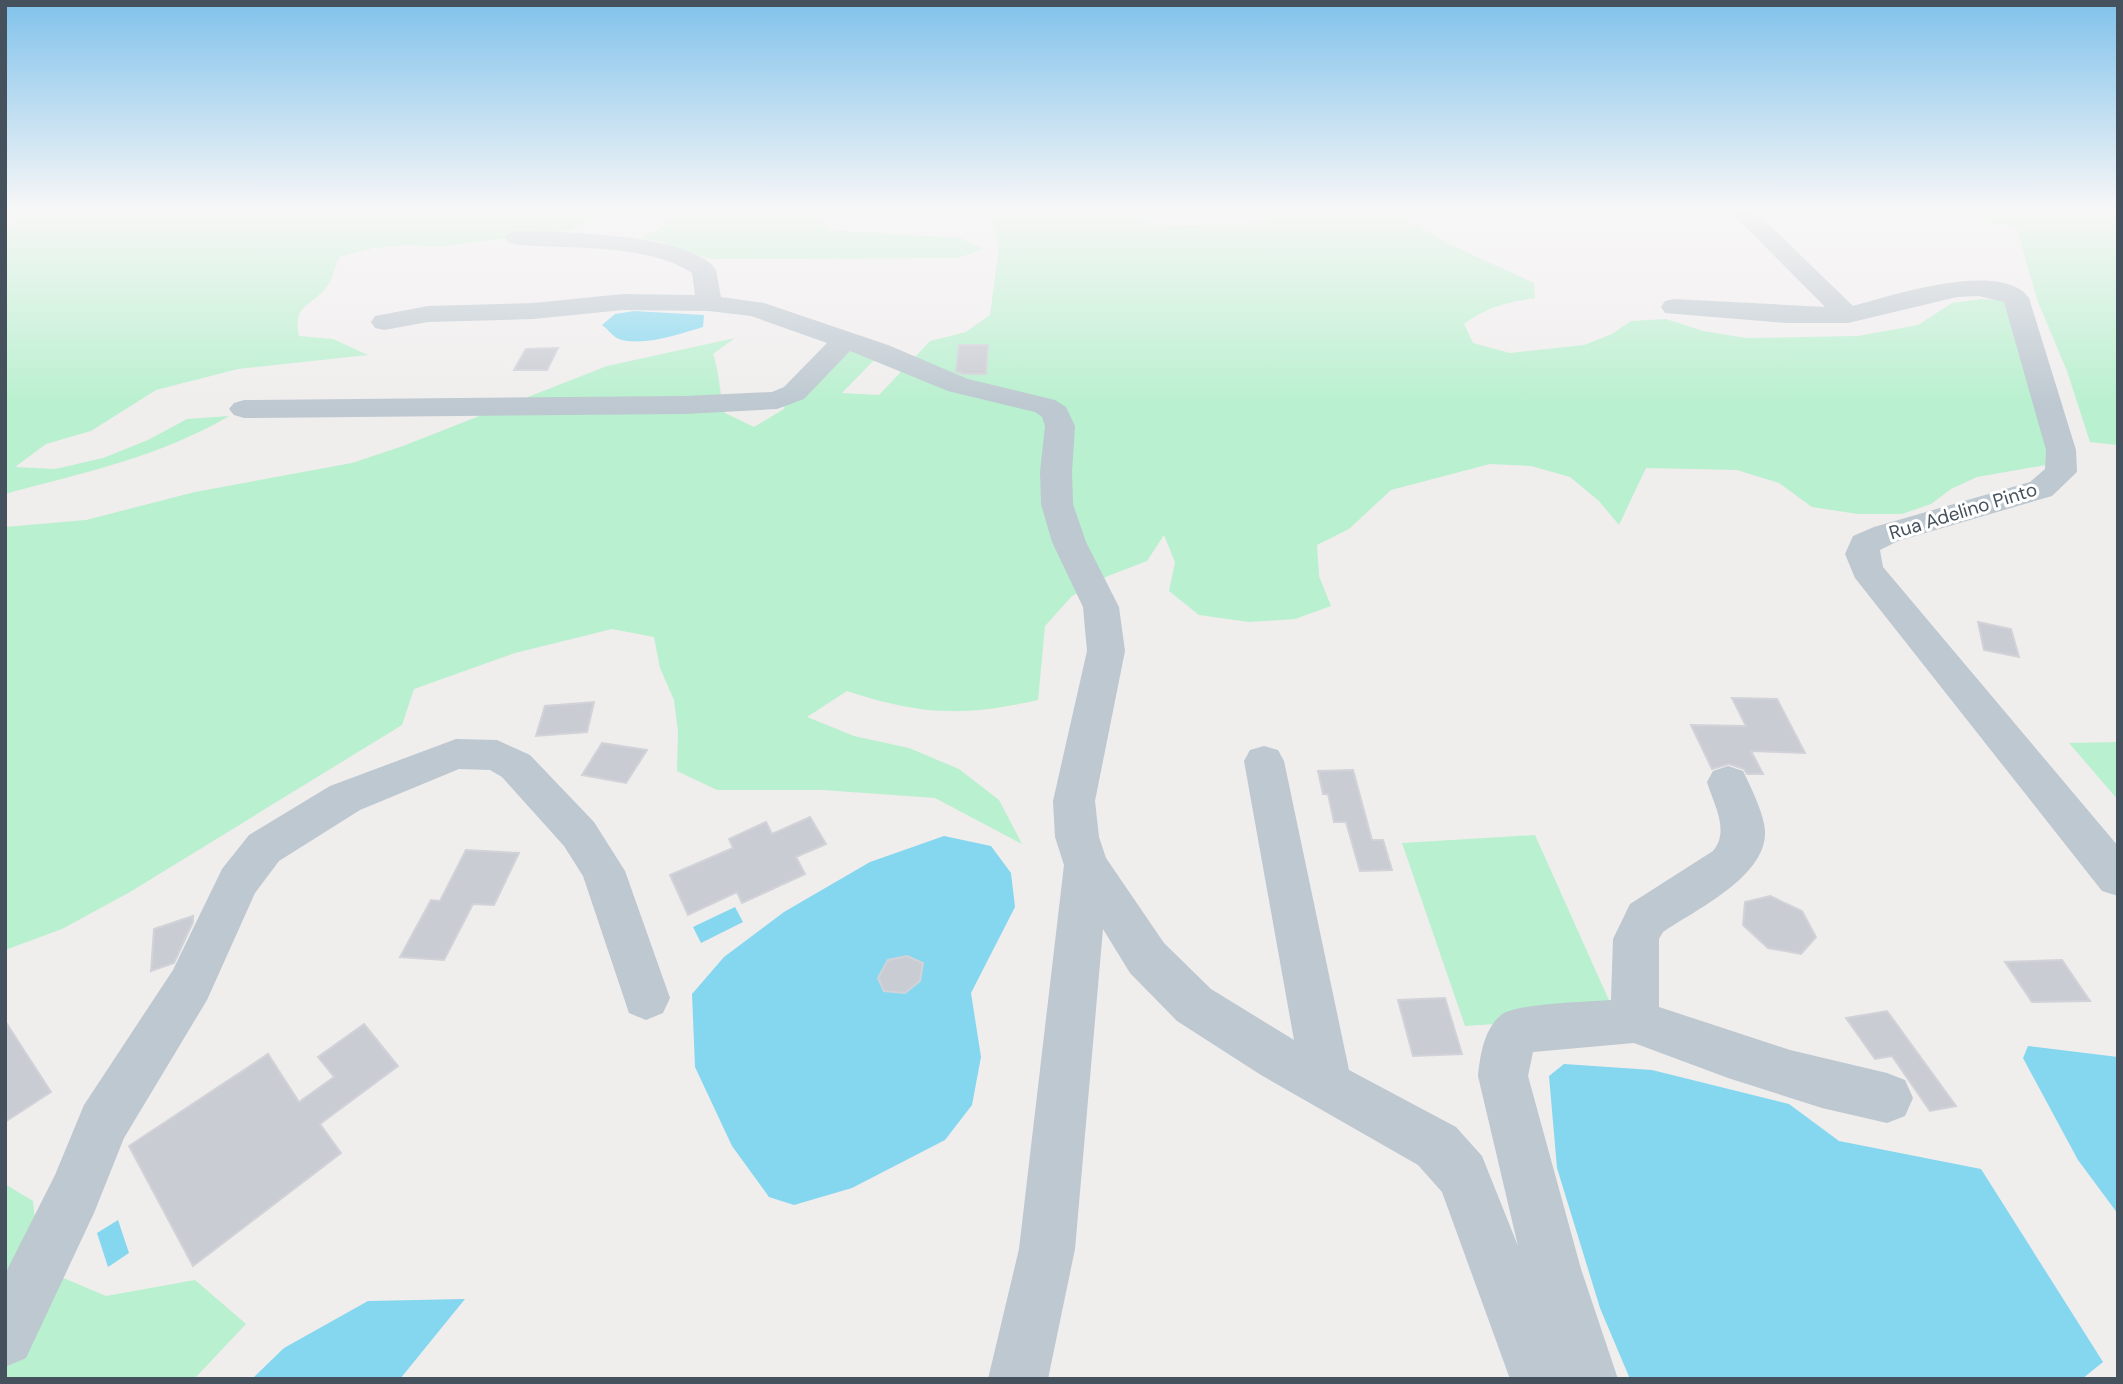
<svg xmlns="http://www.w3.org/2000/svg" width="2123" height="1384" viewBox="0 0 2123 1384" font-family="'DM Sans',sans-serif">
<rect width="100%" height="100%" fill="#f0eded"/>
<g fill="#b9f0cf">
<path d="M 21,210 L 603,210 L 593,220 L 568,231 L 437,247 L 408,245 L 374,248 L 339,257 C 335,267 332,282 325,289 C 308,308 293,305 299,336 L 333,339 L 368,355 L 238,369 L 156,390 L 91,431 L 46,444 L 15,467 L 55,469 L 103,458 L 148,440 L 187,419 L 229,416 C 160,457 82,473 5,494 L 5,230 L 15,227 Z"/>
<path d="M 667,210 L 832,210 L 820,217 L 828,230 L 961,238 L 983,249 L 958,258 L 710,259 L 665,243 L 640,238 L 664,226 Z"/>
<path d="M 981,210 L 1132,210 L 1142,220 L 1173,226 L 1270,221 L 1289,210 L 1398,210 L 1400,215 L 1449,244 L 1534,283 L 1535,298 C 1508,302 1486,307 1464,324 L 1473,343 L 1510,353 L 1584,345 L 1612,334 L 1631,321 L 1666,319 L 1703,331 L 1746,338 L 1858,336 L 1918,325 L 1952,303 L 1982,299 L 2012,301 L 2048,438 L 2046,465 L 1977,477 L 1951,489 L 1931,504 L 1902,514 L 1858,514 L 1812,507 L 1779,483 L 1737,470 L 1646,468 L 1619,525 L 1599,501 L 1570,477 L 1531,466 L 1490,464 L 1391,490 L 1349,529 L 1317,545 L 1319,576 L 1331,606 L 1295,619 L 1249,622 L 1199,615 L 1169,591 L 1175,562 L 1164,535 L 1147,561 L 1108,576 L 1072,596 L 1045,626 L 1038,700 C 963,717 920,715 847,691 L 807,717 L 854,736 L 909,748 L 959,769 L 999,800 L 1022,844 L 935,798 L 823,790 L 717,790 L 677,771 L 678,732 L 674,700 L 660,668 L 654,637 L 612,629 L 515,653 L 414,689 L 402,725 L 130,892 L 62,929 L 5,950 L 5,527 L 86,520 L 195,492 L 352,463 L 403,446 L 607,366 L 735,338 L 713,354 C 720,374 719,393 725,413 L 754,427 L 784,409 L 787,389 L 866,340 L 877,357 L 842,393 L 879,395 L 930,341 L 966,332 L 990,315 L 999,247 L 996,233 Z"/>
<path d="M 1925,210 L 2118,210 L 2118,445 L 2090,442 L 2067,371 L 2038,302 L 2016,228 Z"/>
<path d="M 2118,742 L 2118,800 L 2069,743 Z"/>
<path d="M 1535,835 L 1616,1016 L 1465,1026 L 1402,843 Z"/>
<path d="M 5,1184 L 33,1201 L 40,1268 L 106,1296 L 195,1280 L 246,1324 L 194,1379 L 5,1379 Z"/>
</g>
<g fill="#84d7ef" fill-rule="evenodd">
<path d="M 634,311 L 704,315 L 703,327 C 679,334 644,347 619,339 C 613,337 608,329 602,325 L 615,314 Z"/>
<path d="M 944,836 L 991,846 L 1011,873 L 1015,907 L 971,993 L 981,1057 L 972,1105 L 945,1140 L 852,1188 L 794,1205 L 769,1197 L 732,1146 L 695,1067 L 692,994 L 724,957 L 784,912 L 870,862 ZM 907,956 L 923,963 L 920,981 L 905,993 L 884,991 L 878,978 L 888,960 Z"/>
<path d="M 735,907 L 743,922 L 701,943 L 693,927 Z"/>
<path d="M 2028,1046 L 2118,1057 L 2118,1214 L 2078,1160 L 2023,1058 Z"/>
<path d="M 1564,1064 L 1652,1070 L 1789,1104 L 1839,1141 L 1981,1169 L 2103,1362 L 2082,1379 L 1630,1379 L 1600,1308 L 1557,1168 L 1549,1076 Z"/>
<path d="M 118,1220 L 129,1253 L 108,1267 L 97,1233 Z"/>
<path d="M 465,1299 L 400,1379 L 252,1379 L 284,1348 L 368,1301 Z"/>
</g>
<g fill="#caccd3" stroke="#d1d3d9" stroke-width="2">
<path d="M 959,345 L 988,345 L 986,374 L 963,374 L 956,371 Z"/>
<path d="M 558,348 L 547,370 L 514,370 L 526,349 Z"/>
<path d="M 1978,622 L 2011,629 L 2019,657 L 1984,650 Z"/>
<path d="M 1732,698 L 1777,699 L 1805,753 L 1751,751 L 1763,774 L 1747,774 L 1744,769 L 1729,764 L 1712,769 L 1691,725 L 1746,726 Z"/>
<path d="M 594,702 L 587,732 L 536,736 L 545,706 Z"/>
<path d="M 602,743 L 647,750 L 626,783 L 582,775 Z"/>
<path d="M 1353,770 L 1372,840 L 1383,840 L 1392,870 L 1360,871 L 1346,822 L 1334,822 L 1328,794 L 1323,794 L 1318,771 Z"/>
<path d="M 810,817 L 826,844 L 796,857 L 805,874 L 742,903 L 737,892 L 688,915 L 670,875 L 733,848 L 729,839 L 766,822 L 772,834 Z"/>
<path d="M 466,850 L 519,853 L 494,905 L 473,904 L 444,960 L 400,957 L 431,900 L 440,901 Z"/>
<path d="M 1770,896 L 1802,911 L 1816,937 L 1801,954 L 1768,948 L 1743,925 L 1745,902 Z"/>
<path d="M 193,916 L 193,922 L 174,963 L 151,971 L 154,929 Z"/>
<path d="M 907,956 L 923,963 L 920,981 L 905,993 L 884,991 L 878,978 L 888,960 Z"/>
<path d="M 2062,960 L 2090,1001 L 2032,1002 L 2005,962 Z"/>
<path d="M 1445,998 L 1462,1054 L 1413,1056 L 1398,1000 Z"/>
<path d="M 1887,1011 L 1956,1106 L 1930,1111 L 1892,1056 L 1875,1059 L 1846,1018 Z"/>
<path d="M 5,1021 L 51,1092 L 5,1122 Z"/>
<path d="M 364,1024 L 398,1066 L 320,1124 L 341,1153 L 193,1266 L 129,1146 L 268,1054 L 299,1102 L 334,1077 L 318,1057 Z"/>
</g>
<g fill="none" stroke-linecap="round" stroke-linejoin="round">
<g fill="#bdc8d0" fill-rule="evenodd">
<path d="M 1729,210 L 1754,210 L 1853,306 C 1890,296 2002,259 2029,298 L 2076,450 L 2077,472 L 2052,496 L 1898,541 L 1880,550 L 1883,567 L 2118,846 L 2118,896 L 2102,891 L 1855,578 L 1845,554 L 1853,536 L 1874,527 L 2030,482 L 2045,469 L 2046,450 L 2004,302 L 1979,296 L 1957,297 L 1848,323 L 1787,323 L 1665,313 L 1661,307 L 1665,301 L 1674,299 L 1825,307 Z"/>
<path d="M 517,231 C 561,232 691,233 716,270 L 721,297 L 764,303 L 888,345 L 968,379 L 1055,400 L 1066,407 L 1075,426 L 1072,472 L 1073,504 L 1086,542 L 1119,607 L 1125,651 L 1095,801 L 1099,837 L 1106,858 L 1164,943 L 1211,989 L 1294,1040 L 1244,761 L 1250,750 L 1264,746 L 1278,750 L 1284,761 L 1349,1070 L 1456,1127 L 1482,1156 L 1518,1246 L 1478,1076 C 1480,1056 1484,1029 1501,1015 C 1516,1003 1589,1002 1611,1000 L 1613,939 L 1630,904 L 1713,851 C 1730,831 1714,805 1707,782 L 1713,771 L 1728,766 L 1743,771 C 1750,785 1765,816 1765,832 C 1766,877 1695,910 1663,932 L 1659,939 L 1659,1007 L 1790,1050 L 1887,1073 L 1905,1080 L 1913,1098 L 1905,1116 L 1887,1123 L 1822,1108 L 1728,1078 L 1634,1043 L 1533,1052 L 1528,1076 L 1581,1269 L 1618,1379 L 1510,1379 L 1442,1192 L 1418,1165 L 1261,1075 L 1177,1021 L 1130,973 L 1103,929 L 1075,1249 L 1048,1379 L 988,1379 L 1019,1249 L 1064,865 L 1055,837 L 1053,801 L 1087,651 L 1083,607 L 1052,542 L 1041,504 L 1040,472 L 1045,426 L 1042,417 L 1035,412 L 948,391 L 850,351 L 804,399 L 777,409 L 685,414 L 244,418 L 234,415 L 229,409 L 234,403 L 244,400 L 685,396 L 772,392 L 784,387 L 827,343 L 751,316 L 709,311 L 623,310 L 533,319 L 428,322 L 384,330 L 375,328 L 371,322 L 375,316 L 428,306 L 533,303 L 623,294 L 695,295 L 692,273 C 661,251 602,248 564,247 C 546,246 526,247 509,243 L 505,238 L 509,233 Z"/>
<path d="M 456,739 L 497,740 L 530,755 L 594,822 L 625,871 L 670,998 L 663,1013 L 646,1020 L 629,1013 L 583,876 L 564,846 L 502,777 L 490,770 L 459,769 L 360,810 L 279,861 L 255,893 L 207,1000 L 124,1138 L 94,1213 L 26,1358 L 5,1367 L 5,1274 L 55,1175 L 84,1105 L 173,970 L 222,869 L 249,835 L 330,786 Z"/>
</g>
</g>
<linearGradient id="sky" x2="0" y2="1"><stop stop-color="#80c2eb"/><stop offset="0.52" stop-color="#f8f7f7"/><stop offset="1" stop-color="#f8f7f7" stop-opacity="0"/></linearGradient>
<rect width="2123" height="404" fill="url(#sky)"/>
<g text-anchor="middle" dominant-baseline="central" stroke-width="6" stroke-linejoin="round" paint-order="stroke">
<g font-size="19" fill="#45515c" stroke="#fff">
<text transform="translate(1963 511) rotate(-17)">Rua Adelino Pinto</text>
</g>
</g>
<rect width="2123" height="1384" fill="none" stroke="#45515c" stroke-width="14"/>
</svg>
